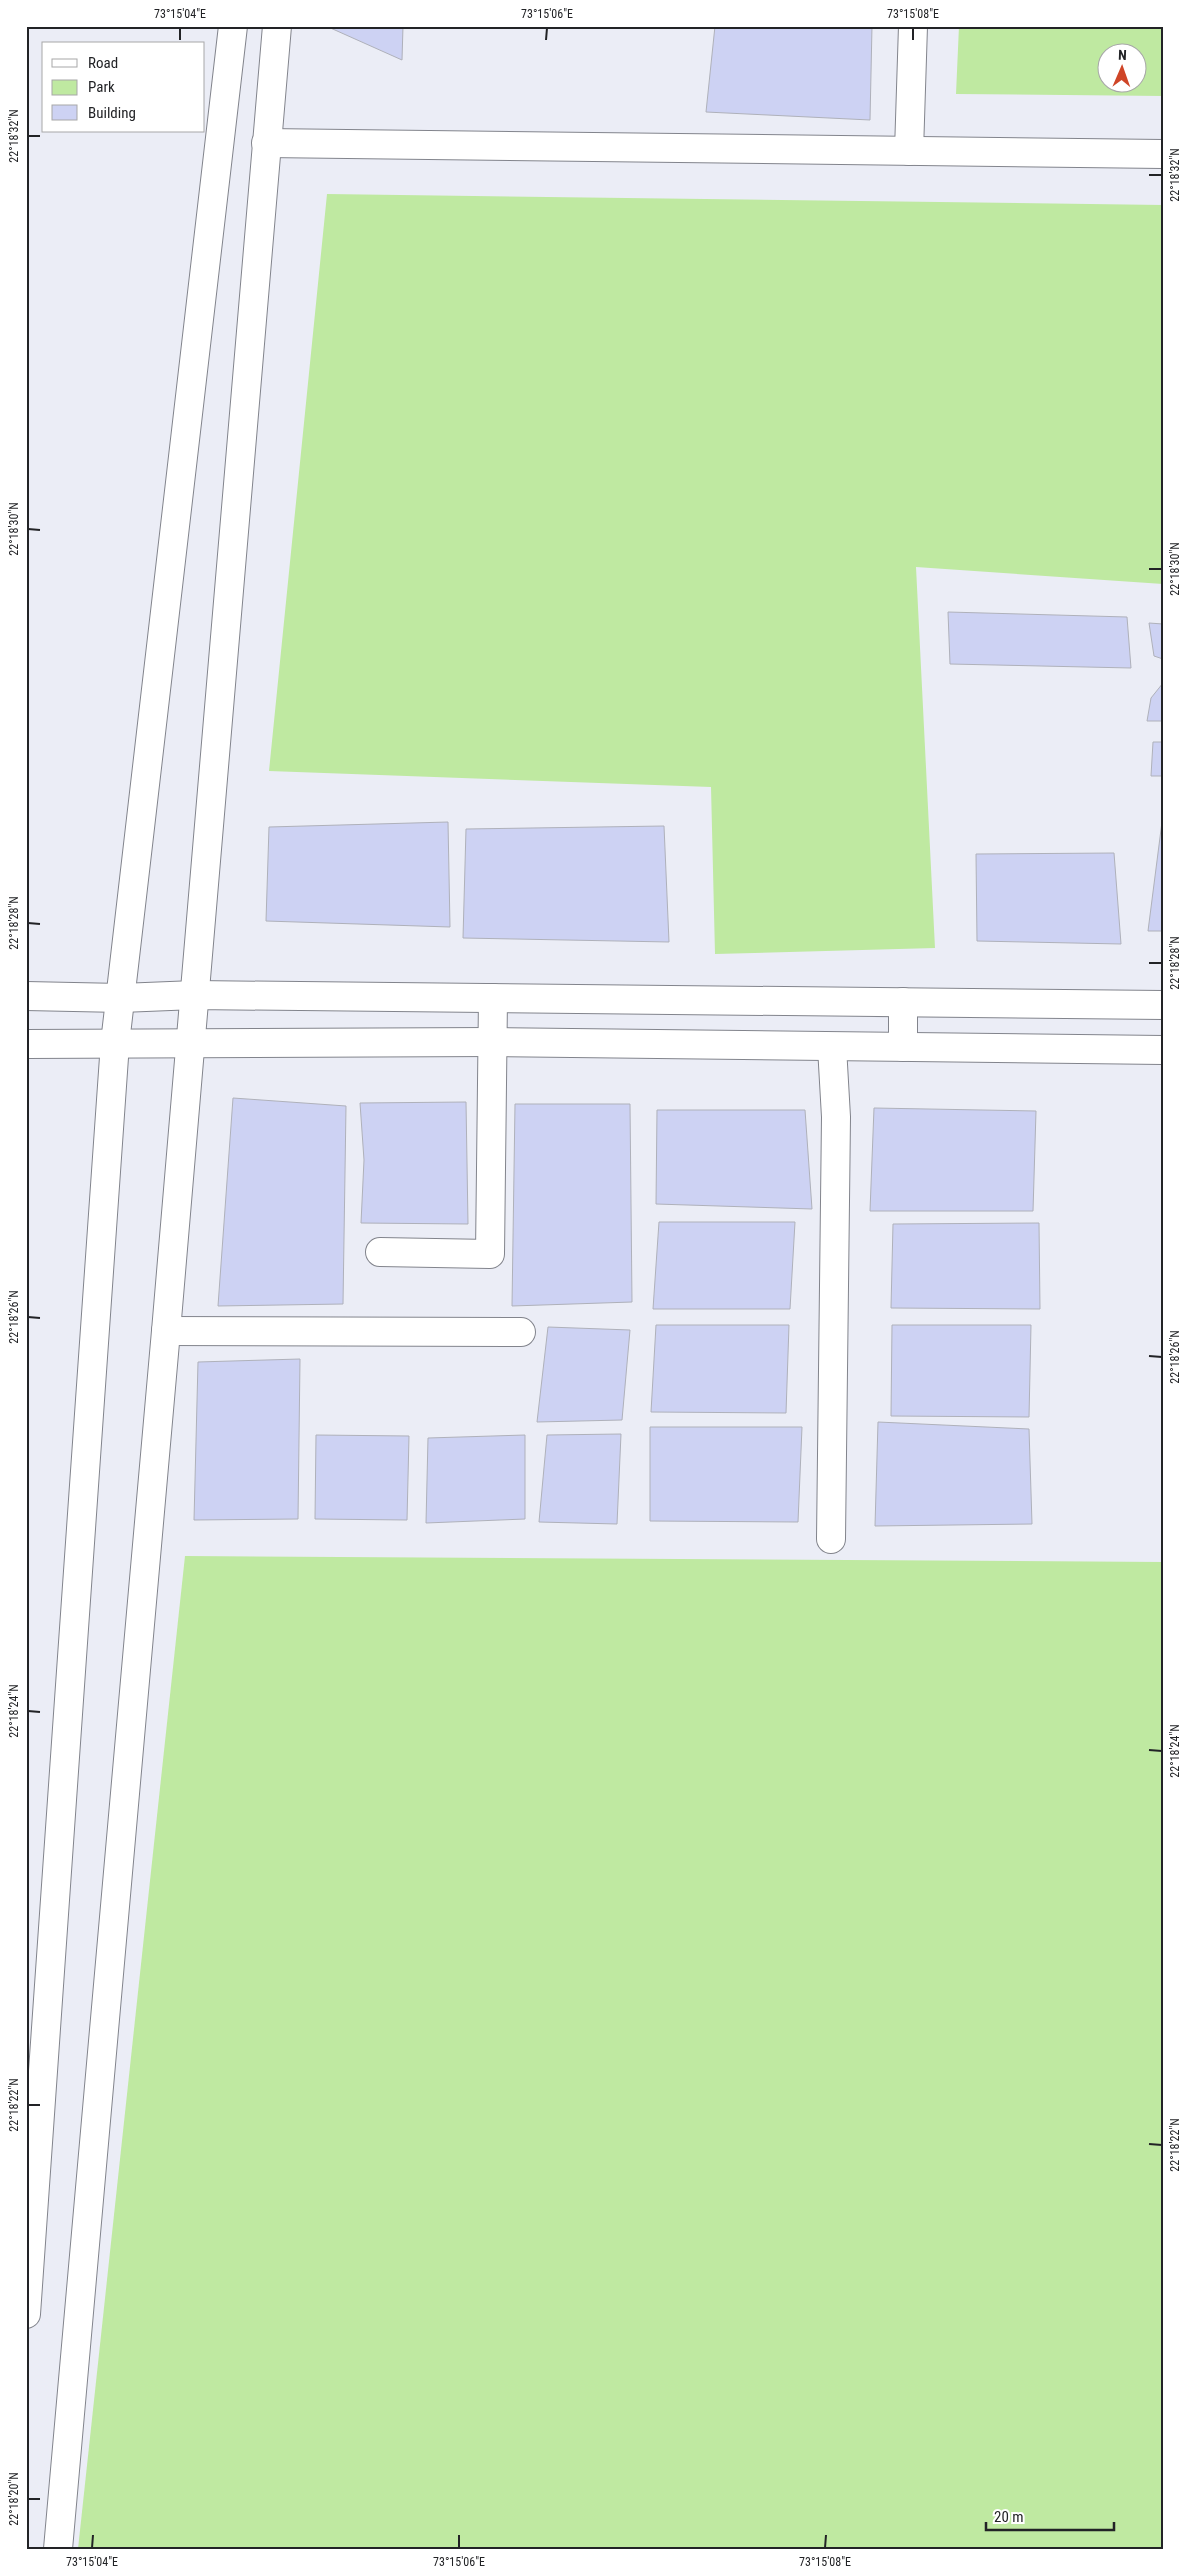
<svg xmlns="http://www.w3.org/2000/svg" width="1189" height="2575" viewBox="0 0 1189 2575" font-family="'Roboto Condensed',sans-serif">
<rect width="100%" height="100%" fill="#ebedf6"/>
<g fill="#bfe9a1" fill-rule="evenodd">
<path d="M 959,26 L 1163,26 L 1163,96 L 956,94 ZM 1106,52 L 1136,52 L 1136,82 L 1106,82 Z"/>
<path d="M 327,194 L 1163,205 L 1163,584 L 916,567 L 935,948 L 715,954 L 711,787 L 269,771 Z"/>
<path d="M 185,1556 L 1163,1562 L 1163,2549 L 78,2549 Z"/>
</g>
<g fill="#cdd2f3" stroke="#afb1ba">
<path d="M 326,26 L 403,26 L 402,60 Z"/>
<path d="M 715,26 L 872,26 L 870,120 L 706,112 Z"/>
<path d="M 948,612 L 1127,617 L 1131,668 L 950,664 Z"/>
<path d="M 1149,623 L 1163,624 L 1163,659 L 1154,656 Z"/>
<path d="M 1163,683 L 1163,721 L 1147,721 L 1151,698 Z"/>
<path d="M 1153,742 L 1163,742 L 1163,776 L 1151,776 Z"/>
<path d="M 1163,814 L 1163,931 L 1148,931 Z"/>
<path d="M 448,822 L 450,927 L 266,921 L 269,827 Z"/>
<path d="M 664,826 L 669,942 L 463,938 L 466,829 Z"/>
<path d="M 1114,853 L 1121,944 L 977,941 L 976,854 Z"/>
<path d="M 233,1098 L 346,1106 L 343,1304 L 218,1306 Z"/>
<path d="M 466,1102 L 468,1224 L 361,1223 L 364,1160 L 360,1103 Z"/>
<path d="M 515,1104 L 630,1104 L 632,1302 L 512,1306 Z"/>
<path d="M 874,1108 L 1036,1111 L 1033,1211 L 870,1211 Z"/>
<path d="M 657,1110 L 805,1110 L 812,1209 L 656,1204 Z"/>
<path d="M 659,1222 L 795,1222 L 790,1309 L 653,1309 Z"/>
<path d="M 1039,1223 L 1040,1309 L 891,1308 L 893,1224 Z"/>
<path d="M 656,1325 L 789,1325 L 786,1413 L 651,1412 Z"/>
<path d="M 892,1325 L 1031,1325 L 1029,1417 L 891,1416 Z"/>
<path d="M 548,1327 L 630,1330 L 622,1420 L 537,1422 Z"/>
<path d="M 300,1359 L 298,1519 L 194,1520 L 198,1362 Z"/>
<path d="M 878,1422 L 1029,1429 L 1032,1524 L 875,1526 Z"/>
<path d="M 650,1427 L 802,1427 L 798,1522 L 650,1521 Z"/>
<path d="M 621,1434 L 617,1524 L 539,1522 L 547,1435 Z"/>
<path d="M 316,1435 L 409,1436 L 407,1520 L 315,1519 Z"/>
<path d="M 525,1435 L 525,1519 L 426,1523 L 428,1438 Z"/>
</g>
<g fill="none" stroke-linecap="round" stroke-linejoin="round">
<defs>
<g id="minor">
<path d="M 266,143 L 1163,154"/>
<path d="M 909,151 L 913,26"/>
<path d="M 26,996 L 121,998 L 195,995 L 1163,1005"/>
<path d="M 26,1044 L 493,1042 L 1163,1050"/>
<path d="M 903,1047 L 903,1002"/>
<path d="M 380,1252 L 490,1254 L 493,998"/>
<path d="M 166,1331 L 521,1332"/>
<path d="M 831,1539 L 836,1117 L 832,1047"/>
<path d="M 26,2314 L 115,1043 L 233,26"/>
<path d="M 58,2549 L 166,1331 L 277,26"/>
</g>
</defs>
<use href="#minor" stroke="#82848c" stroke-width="30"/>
<use href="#minor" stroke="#fff" stroke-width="28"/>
</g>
<path fill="none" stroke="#222326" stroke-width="2" d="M 180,40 L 180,28M 546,40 L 547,28M 913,40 L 913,28M 28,136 L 40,136M 1149,175 L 1162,175M 28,529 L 40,530M 1149,569 L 1162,569M 28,923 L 40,924M 1149,963 L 1162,963M 28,1317 L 40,1318M 1149,1356 L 1162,1357M 28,1711 L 40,1712M 1149,1750 L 1162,1751M 28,2105 L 40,2105M 1149,2144 L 1162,2145M 28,2499 L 40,2499M 92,2548 L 93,2535M 459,2548 L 459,2535M 825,2548 L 826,2535"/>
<rect width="1189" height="2575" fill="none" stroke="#ffffff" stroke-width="55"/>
<rect x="42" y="42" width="162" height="90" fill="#ffffff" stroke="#a7a7a8"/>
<rect x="52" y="59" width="25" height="8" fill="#ffffff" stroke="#a7a7a8"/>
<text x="88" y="68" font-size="15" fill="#222326">Road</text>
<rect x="52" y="80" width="25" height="15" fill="#bfe9a1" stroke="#a7a7a8"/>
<text x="88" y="92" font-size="15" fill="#222326">Park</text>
<rect x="52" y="105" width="25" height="15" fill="#cdd2f3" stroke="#a7a7a8"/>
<text x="88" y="118" font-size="15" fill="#222326">Building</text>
<g transform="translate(1122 68) rotate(2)"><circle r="24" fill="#ffffff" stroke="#a7a7a8"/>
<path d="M0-4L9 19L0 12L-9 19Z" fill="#cf4527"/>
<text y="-8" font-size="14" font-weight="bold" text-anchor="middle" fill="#222326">N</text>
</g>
<path d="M986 2522v8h128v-8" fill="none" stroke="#222326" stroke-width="2.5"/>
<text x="994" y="2522" font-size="15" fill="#222326" stroke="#ffffff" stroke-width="4" paint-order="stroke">20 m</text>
<rect x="28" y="28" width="1134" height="2520" fill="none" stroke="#222326" stroke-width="2"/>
<g font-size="12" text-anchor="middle" fill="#222326">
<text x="180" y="18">73°15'04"E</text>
<text x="547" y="18">73°15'06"E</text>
<text x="913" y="18">73°15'08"E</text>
<text transform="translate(14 136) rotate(-90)" y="4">22°18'32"N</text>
<text transform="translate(1175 175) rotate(-90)" y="4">22°18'32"N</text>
<text transform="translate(14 529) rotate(-90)" y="4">22°18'30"N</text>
<text transform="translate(1175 569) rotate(-90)" y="4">22°18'30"N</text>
<text transform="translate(14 923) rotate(-90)" y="4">22°18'28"N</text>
<text transform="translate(1175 963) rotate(-90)" y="4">22°18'28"N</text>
<text transform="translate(14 1317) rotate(-90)" y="4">22°18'26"N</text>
<text transform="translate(1175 1357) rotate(-90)" y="4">22°18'26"N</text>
<text transform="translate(14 1711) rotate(-90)" y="4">22°18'24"N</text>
<text transform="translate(1175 1751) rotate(-90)" y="4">22°18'24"N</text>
<text transform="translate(14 2105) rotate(-90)" y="4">22°18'22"N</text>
<text transform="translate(1175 2145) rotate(-90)" y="4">22°18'22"N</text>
<text transform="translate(14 2499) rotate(-90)" y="4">22°18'20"N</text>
<text x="92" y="2566">73°15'04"E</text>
<text x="459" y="2566">73°15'06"E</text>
<text x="825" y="2566">73°15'08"E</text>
</g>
</svg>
